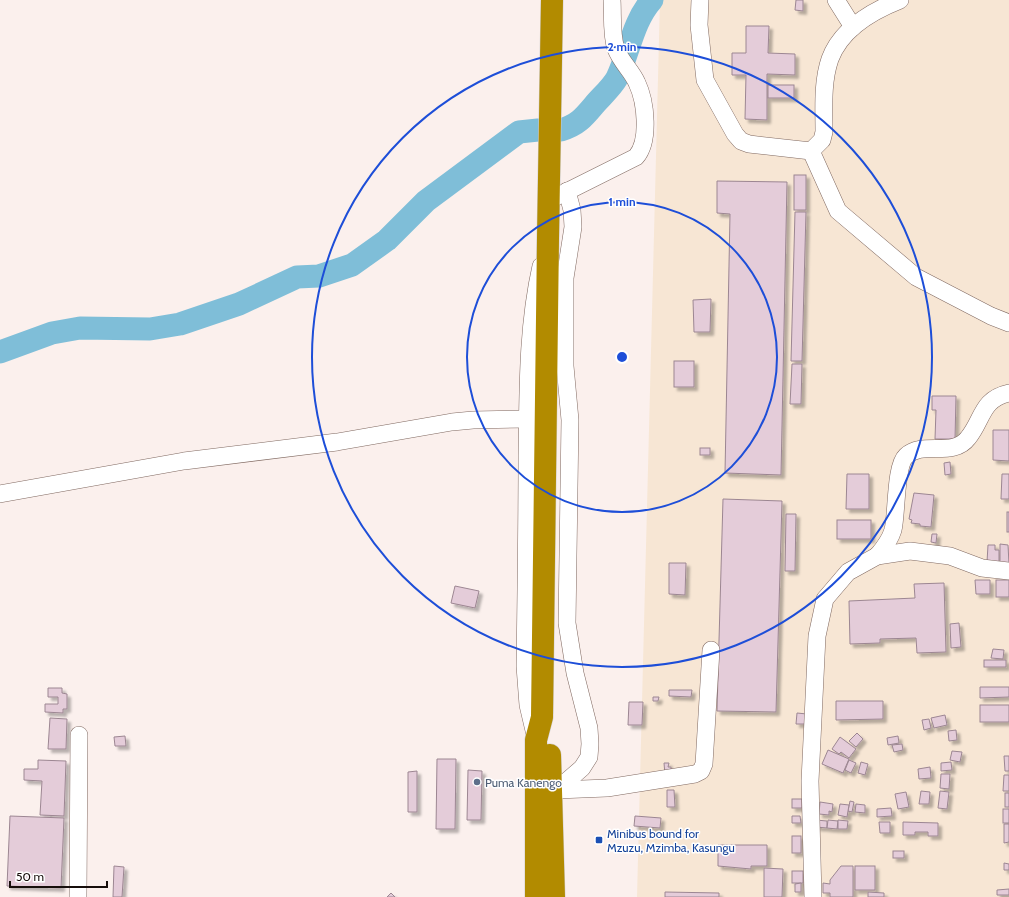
<svg xmlns="http://www.w3.org/2000/svg" width="1009" height="897" viewBox="0 0 1009 897" font-family="Cabin,sans-serif">
<defs>
<filter id="shadow"><feDropShadow dx="3.5" dy="3.5" stdDeviation="1" flood-color="#0004"/></filter>
</defs>
<rect width="100%" height="100%" fill="#fbf0ed"/>
<path fill="#f7e6d4" d="M 660,0 L 1009,0 L 1009,897 L 637,897 Z"/>
<g fill="none" stroke-linecap="round" stroke-linejoin="round">
<g stroke="#7fbed8" stroke-width="23">
<path d="M 561,130 C 578,125 584,117 595,104 C 602,96 612,87 617,78 C 629,53 633,21 652,0"/>
<path d="M 0,352 L 52,333 L 80,328 L 150,329 L 180,324 L 239,304 L 297,277 L 319,276 L 352,265 L 387,240 L 426,201 L 519,132 L 538,130"/>
</g>
</g>
<g fill="#e4ccd9" stroke="#9c8692" filter="url(#shadow)">
<path d="M 796,0 L 803,0 L 803,11 L 795,10 Z"/>
<path d="M 746,26 L 769,26 L 768,53 L 795,54 L 795,75 L 767,74 L 767,120 L 745,119 L 746,75 L 732,75 L 732,53 L 746,53 Z"/>
<rect x="768" y="85" width="26" height="13"/>
<rect x="794" y="175" width="12" height="35"/>
<path d="M 717,181 L 787,182 L 781,475 L 725,473 L 730,214 L 717,213 Z"/>
<path d="M 795,212 L 806,212 L 802,361 L 791,361 Z"/>
<path d="M 711,299 L 710,332 L 694,332 L 693,300 Z"/>
<rect x="674" y="361" width="20" height="26"/>
<path d="M 792,364 L 802,364 L 801,404 L 790,404 Z"/>
<path d="M 932,396 L 956,396 L 955,439 L 935,439 L 936,410 L 932,410 Z"/>
<path d="M 993,430 L 1009,430 L 1009,461 L 993,460 Z"/>
<rect x="700" y="448" width="10" height="7"/>
<path d="M 950,462 L 951,474 L 945,475 L 944,463 Z"/>
<path d="M 847,474 L 869,474 L 869,509 L 846,509 Z"/>
<path d="M 1002,474 L 1009,474 L 1009,499 L 1001,499 Z"/>
<path d="M 914,493 L 934,495 L 931,527 L 920,526 L 920,524 L 911,523 L 912,520 L 909,519 Z"/>
<path d="M 723,499 L 782,501 L 776,712 L 717,711 Z"/>
<rect x="1007" y="512" width="2" height="20"/>
<path d="M 786,514 L 796,514 L 795,571 L 785,571 Z"/>
<rect x="837" y="520" width="34" height="19"/>
<path d="M 932,534 L 937,534 L 936,543 L 931,542 Z"/>
<path d="M 1000,544 L 1008,545 L 1009,564 L 1000,564 Z"/>
<path d="M 988,545 L 995,545 L 995,550 L 999,550 L 999,563 L 987,562 Z"/>
<path d="M 669,563 L 686,563 L 685,595 L 669,594 Z"/>
<path d="M 975,580 L 990,580 L 990,594 L 976,594 Z"/>
<rect x="996" y="580" width="13" height="17"/>
<path d="M 944,583 L 946,652 L 917,653 L 916,638 L 880,639 L 880,643 L 850,644 L 849,601 L 915,598 L 914,584 Z"/>
<path d="M 455,586 L 479,591 L 475,608 L 451,603 Z"/>
<path d="M 959,623 L 961,647 L 951,648 L 950,624 Z"/>
<path d="M 993,649 L 1004,650 L 1003,659 L 991,658 Z"/>
<rect x="984" y="660" width="22" height="7"/>
<path d="M 980,687 L 1009,687 L 1009,697 L 980,698 Z"/>
<path d="M 48,688 L 62,688 L 62,693 L 67,694 L 67,709 L 63,709 L 63,713 L 45,712 L 45,704 L 58,704 L 58,697 L 48,697 Z"/>
<path d="M 669,690 L 692,690 L 691,697 L 669,696 Z"/>
<path d="M 653,697 L 659,697 L 658,701 L 653,701 Z"/>
<path d="M 836,701 L 883,701 L 883,719 L 836,720 Z"/>
<path d="M 629,702 L 643,702 L 642,725 L 628,725 Z"/>
<rect x="980" y="705" width="29" height="17"/>
<path d="M 797,713 L 807,714 L 807,724 L 796,724 Z"/>
<path d="M 945,715 L 947,725 L 934,728 L 931,718 Z"/>
<path d="M 50,718 L 67,719 L 66,749 L 48,749 Z"/>
<path d="M 929,719 L 931,728 L 924,730 L 922,720 Z"/>
<path d="M 956,730 L 957,740 L 949,741 L 948,731 Z"/>
<path d="M 857,733 L 863,739 L 856,747 L 849,741 Z"/>
<path d="M 125,736 L 126,746 L 115,746 L 114,737 Z"/>
<path d="M 898,736 L 899,743 L 888,745 L 887,738 Z"/>
<path d="M 840,737 L 856,749 L 849,758 L 841,752 L 839,754 L 832,749 Z"/>
<path d="M 902,744 L 903,750 L 894,752 L 892,745 Z"/>
<path d="M 828,750 L 849,759 L 843,773 L 822,764 Z"/>
<path d="M 952,751 L 962,752 L 960,762 L 950,760 Z"/>
<path d="M 1004,756 L 1009,756 L 1009,771 L 1005,771 Z"/>
<path d="M 437,759 L 456,759 L 455,829 L 436,829 Z"/>
<path d="M 38,760 L 66,761 L 64,816 L 40,815 L 42,781 L 24,780 L 24,769 L 38,769 Z"/>
<path d="M 849,760 L 856,763 L 851,773 L 845,770 Z"/>
<path d="M 861,762 L 868,764 L 865,775 L 858,773 Z"/>
<path d="M 951,762 L 952,770 L 941,771 L 941,763 Z"/>
<path d="M 664,763 L 669,763 L 668,767 L 671,767 L 671,775 L 665,775 Z"/>
<path d="M 930,767 L 931,778 L 919,779 L 918,769 Z"/>
<path d="M 468,770 L 482,771 L 481,820 L 467,820 Z"/>
<path d="M 417,771 L 417,812 L 408,812 L 408,772 Z"/>
<path d="M 941,774 L 950,774 L 949,789 L 940,788 Z"/>
<path d="M 1004,775 L 1009,775 L 1009,791 L 1003,791 Z"/>
<path d="M 667,790 L 674,790 L 675,807 L 667,807 Z"/>
<path d="M 921,791 L 930,792 L 929,804 L 919,804 Z"/>
<path d="M 940,791 L 949,792 L 947,809 L 938,808 Z"/>
<path d="M 906,792 L 909,807 L 898,809 L 895,794 Z"/>
<rect x="1005" y="793" width="4" height="14"/>
<rect x="792" y="799" width="10" height="9"/>
<path d="M 850,801 L 854,802 L 852,812 L 848,811 Z"/>
<path d="M 820,802 L 833,804 L 832,812 L 829,811 L 829,815 L 819,814 Z"/>
<path d="M 840,804 L 849,805 L 847,817 L 838,815 Z"/>
<path d="M 856,804 L 865,805 L 865,813 L 855,812 Z"/>
<path d="M 891,808 L 892,816 L 877,817 L 877,809 Z"/>
<rect x="1003" y="809" width="6" height="14"/>
<path d="M 10,816 L 64,818 L 61,888 L 7,886 Z"/>
<path d="M 635,816 L 661,818 L 660,828 L 634,826 Z"/>
<path d="M 792,816 L 800,816 L 801,823 L 792,823 Z"/>
<path d="M 816,820 L 827,821 L 827,828 L 816,827 Z"/>
<path d="M 828,820 L 838,821 L 837,829 L 827,828 Z"/>
<path d="M 838,820 L 848,821 L 847,829 L 838,829 Z"/>
<path d="M 879,822 L 890,822 L 890,833 L 880,833 Z"/>
<path d="M 903,822 L 938,823 L 938,836 L 928,836 L 928,832 L 915,832 L 915,835 L 903,835 Z"/>
<path d="M 1004,824 L 1009,824 L 1009,842 L 1004,843 Z"/>
<rect x="792" y="836" width="9" height="17"/>
<path d="M 718,845 L 767,845 L 767,866 L 751,866 L 751,869 L 718,866 Z"/>
<rect x="893" y="851" width="11" height="7"/>
<path d="M 1004,863 L 1009,864 L 1009,870 L 1004,870 Z"/>
<path d="M 114,866 L 124,867 L 122,897 L 113,897 Z"/>
<path d="M 841,866 L 853,866 L 853,897 L 830,897 L 830,893 L 823,893 L 823,883 L 830,884 L 830,880 Z"/>
<rect x="855" y="866" width="20" height="24"/>
<path d="M 764,868 L 783,869 L 782,897 L 764,897 Z"/>
<rect x="792" y="871" width="11" height="12"/>
<path d="M 801,883 L 801,892 L 795,892 L 795,884 Z"/>
<path d="M 1009,889 L 1009,895 L 997,895 L 997,890 Z"/>
<path d="M 665,892 L 719,893 L 719,897 L 665,897 Z"/>
<path d="M 868,892 L 884,893 L 884,897 L 868,897 Z"/>
<path d="M 391,893 L 395,897 L 387,897 Z"/>
</g>
<g fill="none" stroke-linecap="round" stroke-linejoin="round">
<defs>
<g id="minor">
<path d="M 700,0 L 699,25 L 705,80 L 735,134 L 741,141 L 749,144 L 811,151 L 822,140 L 824,132 C 824,109 822,82 830,59 C 841,29 872,11 900,0"/>
<path d="M 836,0 L 853,27"/>
<path d="M 811,151 L 838,211 L 916,277 L 991,316 L 1009,323"/>
<path d="M 558,196 L 636,157 C 650,141 646,102 637,83 C 632,71 621,62 616,49 C 611,34 613,15 612,0"/>
<path d="M 0,494 L 184,461 L 337,442 L 452,422 L 473,420 L 528,419"/>
<path d="M 877,556 C 884,548 890,540 893,530 C 897,514 895,466 906,456 C 923,440 953,458 968,438 C 983,420 981,399 1009,393"/>
<path d="M 536,739 L 528,705 L 525,666 C 526,596 527,526 527,456 C 528,392 527,328 541,266"/>
<path d="M 557,790 L 607,788 L 695,774 L 701,771 L 704,764 L 711,650"/>
<path d="M 552,794 L 582,768 L 589,757 L 590,744 L 589,728 L 575,673 L 567,623 L 570,420 L 565,366 L 565,278 L 573,227 L 572,210 L 567,191"/>
<path d="M 78,897 L 79,735"/>
<path d="M 813,897 L 810,781 L 817,636 L 825,599 L 848,572 L 877,556 L 910,551 L 950,556 L 982,568 L 1009,571"/>
</g>
<g id="highway">
<path d="M 550,755 L 554,897"/>
<path d="M 536,897 L 536,740 L 542,717 L 548,238 L 552,0"/>
</g>
</defs>
<use href="#minor" stroke="#806961" stroke-width="18"/>
<use href="#highway" stroke="#d1cfce" stroke-width="23"/>
<use href="#minor" stroke="#fff" stroke-width="17"/>
<use href="#highway" stroke="#b28b00" stroke-width="22"/>
</g>
<g fill="none" stroke="#1d4ed8" stroke-width="2">
<circle cx="622" cy="357" r="155"/>
<circle cx="622" cy="357" r="310"/>
</g>
<circle fill="#5c6f8a" stroke="#fff" stroke-width="1.5" cx="477" cy="782" r="4"/>
<rect fill="#1a4fb4" stroke="#fff" stroke-width="1.5" x="595" y="836" width="8" height="8" rx="2"/>
<g text-anchor="middle" dominant-baseline="central" stroke-width="3" stroke-linejoin="round" paint-order="stroke">
<g font-size="12" fill="#4e5e75" stroke="#fff" text-anchor="start">
<text x="485" y="782">Puma Kanengo</text>
</g>
<g font-size="12" fill="#164399" stroke="#fff" text-anchor="start">
<text x="607" y="833">Minibus bound for<tspan x="607" dy="14">Mzuzu, Mzimba, Kasungu</tspan></text>
</g>
</g>
<circle cx="622" cy="357" r="6" fill="#1d4ed8" stroke="#fff" stroke-width="2"/>
<g font-size="12" text-anchor="middle" font-weight="bold" fill="#1d4ed8" stroke="#fff" stroke-width="3" stroke-linejoin="round" paint-order="stroke">
<text x="622" y="51">2 min</text>
<text x="622" y="206">1 min</text>
</g>
<path d="M10 881v6h97v-6" fill="none" stroke="#170e0b" stroke-width="2"/>
<text x="16" y="881" font-size="12" fill="#170e0b" stroke="#ffffff" stroke-width="3" paint-order="stroke">50 m</text>
</svg>
